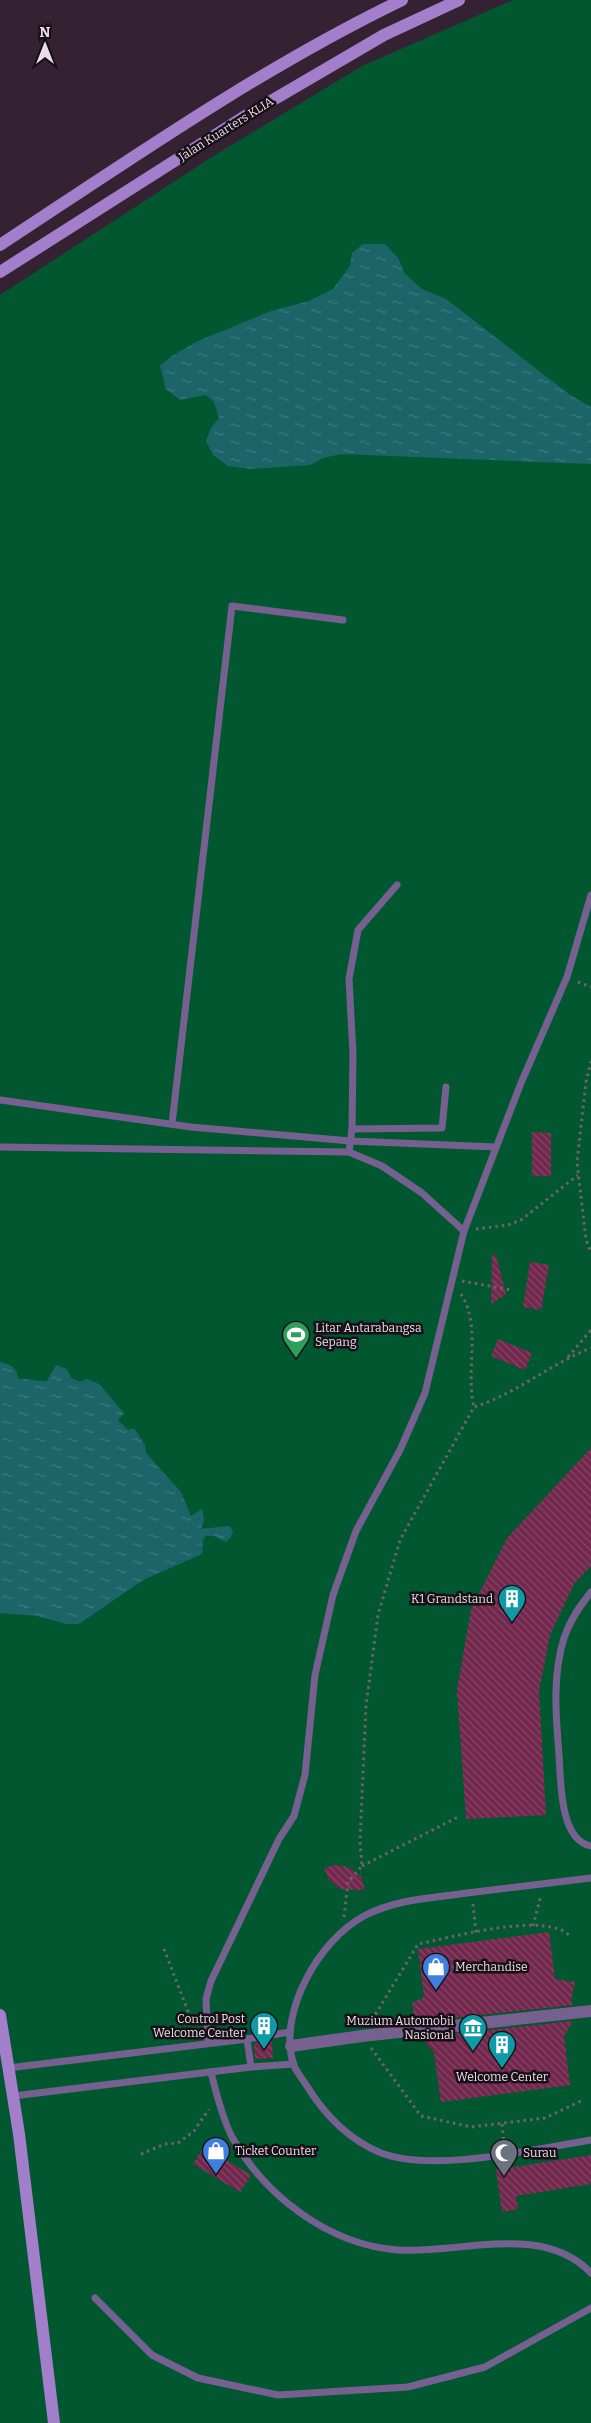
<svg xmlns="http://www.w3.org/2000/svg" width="591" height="2423" viewBox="0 0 591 2423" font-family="Bitter,serif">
<defs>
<pattern id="water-ripples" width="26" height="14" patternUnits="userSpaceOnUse" patternTransform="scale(1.25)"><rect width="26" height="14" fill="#1d6469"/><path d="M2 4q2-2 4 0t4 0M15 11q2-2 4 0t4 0" fill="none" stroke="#3e7a7e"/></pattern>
<pattern id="building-back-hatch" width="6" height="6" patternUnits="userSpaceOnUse" patternTransform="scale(1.25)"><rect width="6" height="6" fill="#72274d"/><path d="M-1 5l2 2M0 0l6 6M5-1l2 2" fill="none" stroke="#864667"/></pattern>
</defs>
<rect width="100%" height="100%" fill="#342233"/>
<path fill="#015830" d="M 513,0 L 591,0 L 591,2423 L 0,2423 L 0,295 L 215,155 L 362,66 Z"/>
<g fill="url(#water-ripples)">
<path d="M 363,244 L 385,244 L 398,258 L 405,274 L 422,289 L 446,299 L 570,395 L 591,407 L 591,464 L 341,454 L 323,458 L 310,465 L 251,469 L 228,466 L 213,455 L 206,441 L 211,428 L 219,418 L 214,402 L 206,395 L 180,400 L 166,389 L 160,366 L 172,356 L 196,342 L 271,311 L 309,301 L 333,289 L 350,266 L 352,253 Z"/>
<path d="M 0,1362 C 11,1365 17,1367 18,1379 C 29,1378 36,1382 47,1381 L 56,1365 L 67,1369 L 71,1378 L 80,1382 L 87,1379 L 99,1384 L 124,1413 L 118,1420 L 128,1430 L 134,1428 L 145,1445 L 146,1453 L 181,1492 L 191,1516 L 202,1509 L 204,1520 L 201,1529 L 229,1526 L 233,1531 L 231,1537 L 226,1542 L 214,1536 L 206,1536 L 203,1540 L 202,1554 L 143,1580 L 79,1624 L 66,1624 L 37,1616 L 0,1613 Z"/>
</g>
<g fill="url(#building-back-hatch)">
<path d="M 532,1132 L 551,1133 L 551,1176 L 532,1176 Z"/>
<path d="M 492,1255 L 496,1255 L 506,1294 L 491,1304 Z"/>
<path d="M 530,1262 L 549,1265 L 541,1310 L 523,1307 Z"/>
<path d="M 498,1339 L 532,1353 L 525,1370 L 491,1356 Z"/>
<path d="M 591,1448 L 591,1566 L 574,1584 L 550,1635 L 539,1691 L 546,1815 L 466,1819 L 457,1690 L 471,1610 L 507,1538 Z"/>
<path d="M 334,1865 L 348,1867 L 361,1876 L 365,1890 L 341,1889 L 329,1880 L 324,1868 Z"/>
<path d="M 549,1932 L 555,1979 L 575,1982 L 571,2000 L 573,2005 L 415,2022 L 412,2003 L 424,1997 L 418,1949 Z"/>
<path d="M 573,2021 L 564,2036 L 570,2085 L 441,2102 L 434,2053 L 425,2041 L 417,2038 Z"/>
<path d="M 272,2042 L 273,2058 L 255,2059 L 254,2043 Z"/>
<path d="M 217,2136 L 231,2145 L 223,2158 L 251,2175 L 240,2192 L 193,2164 L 203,2148 L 208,2151 Z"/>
<path d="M 591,2155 L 591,2184 L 516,2196 L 518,2209 L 502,2212 L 496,2170 Z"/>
</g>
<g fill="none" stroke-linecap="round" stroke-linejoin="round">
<g stroke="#716170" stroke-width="3" stroke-dasharray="2.5 4" stroke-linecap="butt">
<path d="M 578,982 L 591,987"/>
<path d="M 591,1061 L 586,1082 L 577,1162 L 586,1240 L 591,1252"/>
<path d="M 476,1229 L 508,1225 L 521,1220 L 578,1175"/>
<path d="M 462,1281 L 511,1290"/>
<path d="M 461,1294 C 482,1326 465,1372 474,1407"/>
<path d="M 568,1357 L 591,1330"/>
<path d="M 362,1866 L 460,1816"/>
<path d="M 473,1904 L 476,1933"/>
<path d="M 344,1917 L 348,1882 L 362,1866 L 360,1841 L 366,1706 L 378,1615 L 400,1540 L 474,1407 C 516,1394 550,1364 591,1348"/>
<path d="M 533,1926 L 541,1895"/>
<path d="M 164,1949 L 193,2024 L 196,2026"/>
<path d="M 372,2020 L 418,1944 C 453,1937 525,1917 558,1929 C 563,1930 567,1934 571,1936"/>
<path d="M 371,2048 L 421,2116 L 471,2127 L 545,2118 L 581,2101"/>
<path d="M 502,2124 L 504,2145"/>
<path d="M 141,2154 L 165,2144 L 178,2143 L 194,2131 L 209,2109"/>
</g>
<g stroke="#766090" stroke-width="7">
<path d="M 0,1100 L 191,1127 L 350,1141 L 496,1147"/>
<path d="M 172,1124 L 232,606 L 343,620"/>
<path d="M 352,1129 L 442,1128 L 446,1087"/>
<path d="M 0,1147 L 349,1152 L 382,1166 L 422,1193 L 464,1231"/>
<path d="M 349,1152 L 352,1129 L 353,1054 L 349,979 L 358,930 L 397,885"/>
<path d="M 591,1592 C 579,1607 570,1620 564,1638 C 552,1677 556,1716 559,1755 C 561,1780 559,1840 591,1846"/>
<path d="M 591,1878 C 550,1883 508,1888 467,1893 C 432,1898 396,1899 364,1916 C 319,1940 278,2012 293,2063 C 295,2070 301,2077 305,2083 C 323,2113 347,2139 381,2153 C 434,2173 534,2149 591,2140"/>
<path d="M 247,2039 L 290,2032"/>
<path d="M 208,2043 L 206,1999 L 211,1981 L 279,1839 L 294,1816 L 305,1775 L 315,1675 L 333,1595 L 356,1531 L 400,1450 L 425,1393 L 464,1231 L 521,1083 L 567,977 L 591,895"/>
<path d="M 251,2067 L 294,2064"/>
<path d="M 8,2068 L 247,2039 L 251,2067 L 13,2096"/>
<path d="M 211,2072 C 216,2093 222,2117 232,2137 C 265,2196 329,2245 398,2250 C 460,2254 542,2222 591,2273"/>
<path d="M 95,2298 L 152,2355 L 198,2378 L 278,2395 L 408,2387 L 485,2367 L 591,2308"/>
</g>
<path stroke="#766090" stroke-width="12" d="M 291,2046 L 362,2036 L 591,2011"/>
<g stroke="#a27ecb" stroke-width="12">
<path d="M 0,245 C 131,159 261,68 402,0"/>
<path d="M 0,272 L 242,118 L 384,35 L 459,0"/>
<path d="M 0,2015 L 19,2134 L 54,2423"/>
</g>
</g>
<defs>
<symbol id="stadium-pin" viewBox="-11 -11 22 30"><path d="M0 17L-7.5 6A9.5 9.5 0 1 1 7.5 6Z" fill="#2e9e5b" stroke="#170f16"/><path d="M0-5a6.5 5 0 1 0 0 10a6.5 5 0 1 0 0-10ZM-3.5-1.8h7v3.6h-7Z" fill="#fff"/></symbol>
<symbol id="building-pin" viewBox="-11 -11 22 30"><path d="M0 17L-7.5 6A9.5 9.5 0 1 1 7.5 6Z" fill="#0f9aa8" stroke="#170f16"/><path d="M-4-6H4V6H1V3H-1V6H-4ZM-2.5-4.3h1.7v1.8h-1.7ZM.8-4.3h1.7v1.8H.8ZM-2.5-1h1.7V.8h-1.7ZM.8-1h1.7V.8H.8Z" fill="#fff"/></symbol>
<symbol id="shop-pin" viewBox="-11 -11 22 30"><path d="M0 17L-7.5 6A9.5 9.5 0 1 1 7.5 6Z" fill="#3f7fe0" stroke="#170f16"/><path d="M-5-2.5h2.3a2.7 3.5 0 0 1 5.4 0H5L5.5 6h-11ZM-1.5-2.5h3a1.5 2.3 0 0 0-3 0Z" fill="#fff"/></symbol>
<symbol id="museum-pin" viewBox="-11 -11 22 30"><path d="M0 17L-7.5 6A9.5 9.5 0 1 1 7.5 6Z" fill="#0f9aa8" stroke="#170f16"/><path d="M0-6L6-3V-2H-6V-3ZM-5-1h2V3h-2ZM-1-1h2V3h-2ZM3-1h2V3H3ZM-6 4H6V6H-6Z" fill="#fff"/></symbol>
<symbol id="mosque-pin" viewBox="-11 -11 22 30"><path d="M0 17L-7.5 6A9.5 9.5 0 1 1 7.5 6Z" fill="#6b7280" stroke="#170f16"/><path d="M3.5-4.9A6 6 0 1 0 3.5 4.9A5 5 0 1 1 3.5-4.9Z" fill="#fff"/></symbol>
</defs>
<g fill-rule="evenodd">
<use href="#stadium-pin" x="280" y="1319" width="32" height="43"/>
<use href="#building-pin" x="496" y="1583" width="32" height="43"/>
<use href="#shop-pin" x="420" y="1951" width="32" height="43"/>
<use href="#building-pin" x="248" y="2010" width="32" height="43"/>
<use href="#museum-pin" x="457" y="2012" width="32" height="43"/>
<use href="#building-pin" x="486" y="2029" width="32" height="43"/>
<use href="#shop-pin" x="200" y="2135" width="32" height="43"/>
<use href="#mosque-pin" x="488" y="2137" width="32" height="43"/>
</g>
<g text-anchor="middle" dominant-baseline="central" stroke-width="5" stroke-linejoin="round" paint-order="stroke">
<g font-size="12" fill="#eadee9" stroke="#170f16">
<text transform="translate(226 129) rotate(-32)">Jalan Kuarters KLIA</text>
</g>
<g font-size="12" fill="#eadee9" stroke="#170f16" text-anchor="start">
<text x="315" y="1328">Litar Antarabangsa<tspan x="315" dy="14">Sepang</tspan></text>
<text x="493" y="1599" text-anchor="end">K1 Grandstand</text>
<text x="455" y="1967">Merchandise</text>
<text x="245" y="2019" text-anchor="end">Control Post<tspan x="245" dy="14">Welcome Center</tspan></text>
<text x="454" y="2021" text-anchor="end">Muzium Automobil<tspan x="454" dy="14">Nasional</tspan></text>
<text x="502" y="2077" text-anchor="middle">Welcome Center</text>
<text x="235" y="2151">Ticket Counter</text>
<text x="523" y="2153">Surau</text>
</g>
</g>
<g transform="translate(45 45)" stroke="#170f16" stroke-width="4" paint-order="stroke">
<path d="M0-4L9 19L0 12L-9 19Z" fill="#eadee9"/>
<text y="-8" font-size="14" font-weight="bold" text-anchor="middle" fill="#eadee9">N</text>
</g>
</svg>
